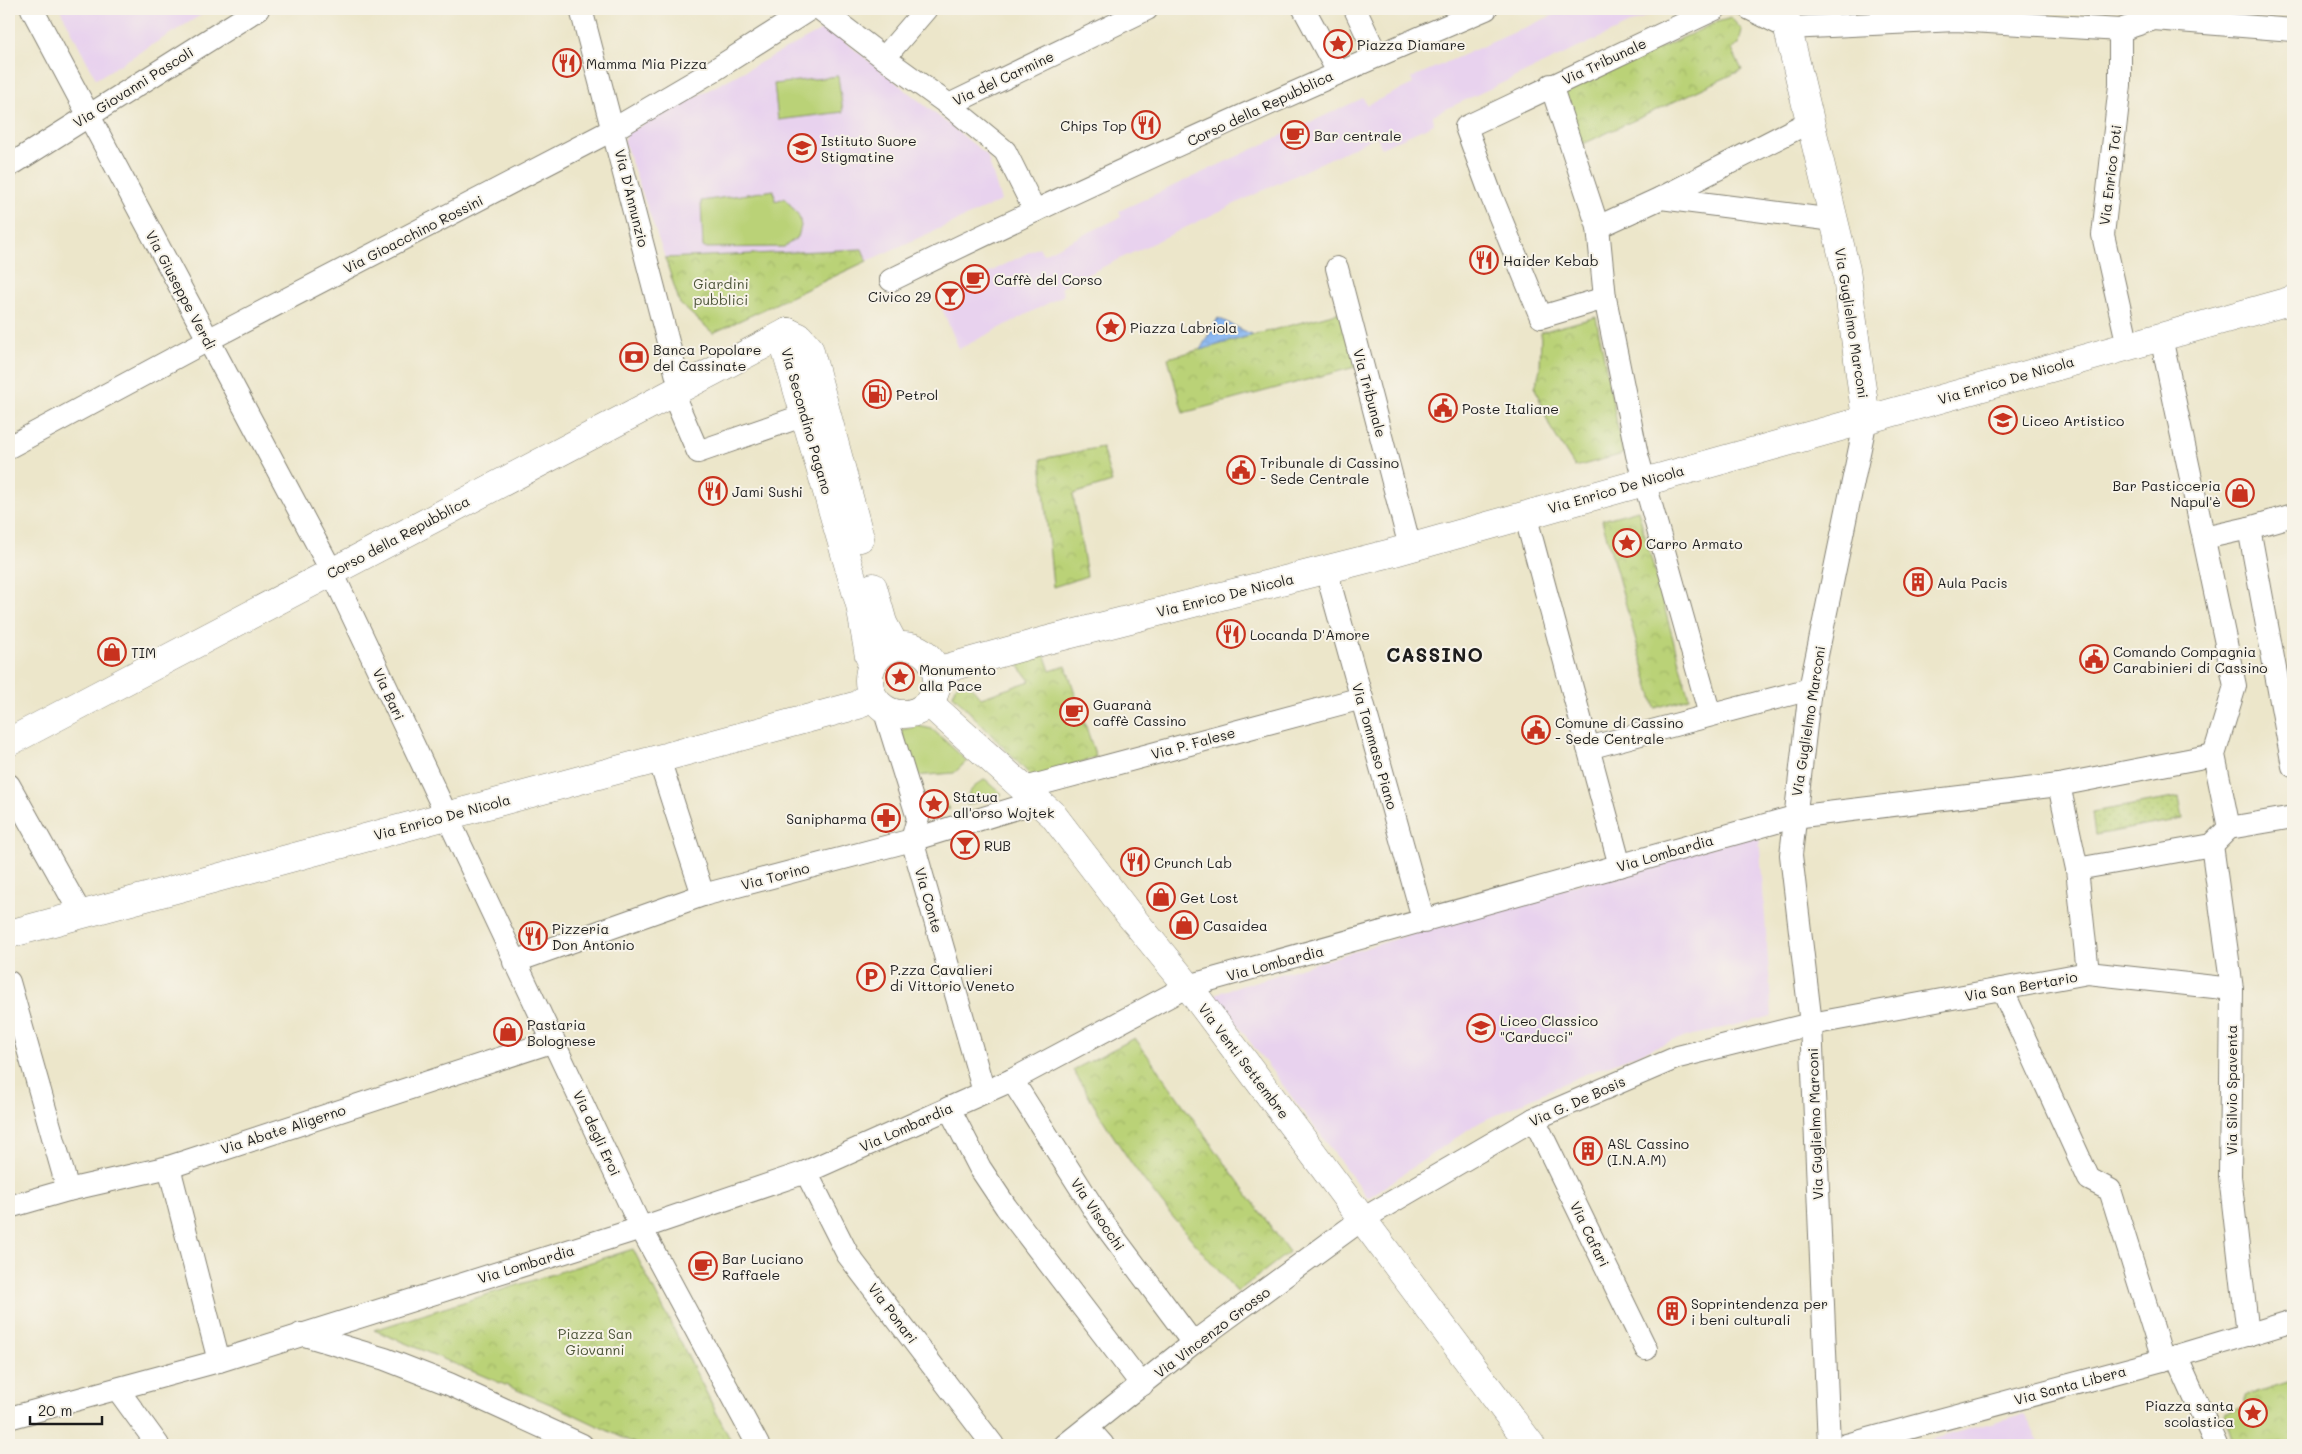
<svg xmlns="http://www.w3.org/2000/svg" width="2302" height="1454" viewBox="0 0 2302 1454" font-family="Mali,sans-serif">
<defs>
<pattern id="park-crowns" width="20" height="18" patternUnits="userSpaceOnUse" patternTransform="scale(1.25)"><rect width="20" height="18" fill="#bad277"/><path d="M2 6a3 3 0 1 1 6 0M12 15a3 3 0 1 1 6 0" fill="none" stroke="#9fb466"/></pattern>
<pattern id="garden-dots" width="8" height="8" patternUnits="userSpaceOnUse" patternTransform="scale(1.25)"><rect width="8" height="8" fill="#bad277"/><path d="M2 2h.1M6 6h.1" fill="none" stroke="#9fb466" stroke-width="1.8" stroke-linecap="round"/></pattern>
<pattern id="water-waves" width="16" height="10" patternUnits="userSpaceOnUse" patternTransform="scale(1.25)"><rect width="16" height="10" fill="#86b5f1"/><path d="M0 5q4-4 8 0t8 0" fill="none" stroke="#739bce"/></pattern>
</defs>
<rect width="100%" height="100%" fill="#f7f3e8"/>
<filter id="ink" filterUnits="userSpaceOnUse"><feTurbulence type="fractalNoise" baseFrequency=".02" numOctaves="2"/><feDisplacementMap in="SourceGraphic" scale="10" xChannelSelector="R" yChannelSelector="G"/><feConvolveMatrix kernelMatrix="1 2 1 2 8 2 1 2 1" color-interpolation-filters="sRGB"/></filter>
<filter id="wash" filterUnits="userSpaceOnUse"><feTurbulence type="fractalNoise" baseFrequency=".0096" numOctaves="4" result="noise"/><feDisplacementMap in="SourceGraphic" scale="20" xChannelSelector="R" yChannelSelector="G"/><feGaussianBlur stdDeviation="1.12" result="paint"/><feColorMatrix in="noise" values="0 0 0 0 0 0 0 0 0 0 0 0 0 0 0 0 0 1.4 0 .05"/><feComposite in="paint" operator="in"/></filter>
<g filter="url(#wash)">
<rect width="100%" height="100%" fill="#ece6ca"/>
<g fill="#e8d2ee">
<path d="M 60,9 L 211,9 L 96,79 Z"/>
<path d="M 1567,9 L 1662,9 L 1433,115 L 1434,124 L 1381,148 L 1377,136 L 1061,287 L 1064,295 L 959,349 L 938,299 L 1039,247 L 1043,254 L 1121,217 L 1119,211 L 1363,98 L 1367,105 L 1413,84 L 1411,78 Z"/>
<path d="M 829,29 L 987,155 L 1001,201 L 867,261 L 862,249 L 665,258 L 624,141 L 627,133 L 822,30 Z"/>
<path d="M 1759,834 L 1772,1016 L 1674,1040 L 1578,1077 L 1476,1124 L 1368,1198 L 1214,994 L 1619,871 Z"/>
<path d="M 2024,1414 L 2041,1445 L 1910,1445 Z"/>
</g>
<g fill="#bad277" stroke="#6b774a">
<path d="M 838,76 L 843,112 L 778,120 L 774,84 Z"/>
<path d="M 774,190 L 775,201 L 785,198 L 799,216 L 801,226 L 798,237 L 784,247 L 703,248 L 701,201 Z"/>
<path d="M 918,726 L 932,729 L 967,761 L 954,773 L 915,776 L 901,730 Z"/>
<path d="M 985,779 L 1002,794 L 967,805 C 965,791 976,786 985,779 Z"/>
<path d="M 920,792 L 938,797 L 950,808 L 928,815 Z"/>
</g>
<g fill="url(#park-crowns)" stroke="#6b774a">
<path d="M 1731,18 L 1742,30 L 1739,44 L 1732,50 L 1742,70 L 1583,144 L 1559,95 L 1717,22 Z"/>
<path d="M 862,249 L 867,261 L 713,333 L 680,304 L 665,258 Z"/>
<path d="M 1344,311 L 1359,366 L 1183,413 L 1168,358 Z"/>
<path d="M 1596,317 L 1623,454 L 1575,467 L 1550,427 L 1535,388 L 1540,369 L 1541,332 Z"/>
<path d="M 1102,447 L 1112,482 L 1073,494 L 1087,576 L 1053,587 L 1041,459 Z"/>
<path d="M 1638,510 L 1689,698 L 1655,708 L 1602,520 Z"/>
<path d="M 1044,653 L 1050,671 L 1066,666 L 1096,757 L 1033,778 L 953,695 L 955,687 L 965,679 L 981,698 L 1030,681 L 1015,661 Z"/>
<path d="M 1135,1038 L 1289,1252 L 1237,1292 C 1201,1250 1164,1209 1132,1164 C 1111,1134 1092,1102 1073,1070 Z"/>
<path d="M 633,1249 L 733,1445 L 638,1445 L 560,1408 L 374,1330 Z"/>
<path d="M 2293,1380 L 2293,1445 L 2234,1445 L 2224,1413 L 2244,1407 L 2244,1396 Z"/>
</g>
<path fill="url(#garden-dots)" stroke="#6b774a" d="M 2179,797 L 2183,819 L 2095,835 L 2092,812 Z"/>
<path fill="url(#water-waves)" stroke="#516886" d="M 1218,318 L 1253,335 L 1200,350 Z"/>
</g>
<g filter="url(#ink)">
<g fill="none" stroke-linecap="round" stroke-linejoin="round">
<defs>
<g id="street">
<path d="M 32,9 L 332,572 L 641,1228 L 758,1445"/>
<path d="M 581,9 L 680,388"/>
<path d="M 820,9 L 884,58 L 949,105 L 1147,9"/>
<path d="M 1304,9 L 1338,72"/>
<path d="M 1355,9 L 1377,56"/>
<path d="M 1750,9 L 1788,28 L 1956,20 L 2120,30 L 2154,19 L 2293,30"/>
<path d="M 2120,30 L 2120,85 L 2103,235 L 2128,346"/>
<path d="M 884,58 L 926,9"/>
<path d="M 1551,85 L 1598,227 L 1605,298 L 1637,455 L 1710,715"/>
<path d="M 949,105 L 1005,151 L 1035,211"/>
<path d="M 9,166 L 258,9"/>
<path d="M 1661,198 L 1834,220"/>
<path d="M 1598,227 L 1661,198 L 1811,121"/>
<path d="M 1337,268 L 1410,547"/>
<path d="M 891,280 C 1087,184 1286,95 1486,9"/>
<path d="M 1605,298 L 1541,317 L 1491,195 L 1466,127 L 1715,9"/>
<path d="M 672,392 L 698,452 L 805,415"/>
<path d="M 9,447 L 208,340 L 614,129 L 716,69 L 810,9"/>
<path d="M 1525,514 L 1620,866"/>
<path d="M 2249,528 L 2293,766"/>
<path d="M 2204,538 L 2249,528 L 2293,515"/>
<path d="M 1326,570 L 1424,922"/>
<path d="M 884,709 L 918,818 L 912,840 L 984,1092"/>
<path d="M 1588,748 L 1810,689"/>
<path d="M 659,759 L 703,895"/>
<path d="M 9,785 L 81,914"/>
<path d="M 2059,785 L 2077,869 L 2212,845 L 2229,828 L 2214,755 L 2235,686 L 2161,337"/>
<path d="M 1025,788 L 1362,698"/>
<path d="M 2229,828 L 2293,817"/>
<path d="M 2212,845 L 2232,989 L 2230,1176 L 2248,1335"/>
<path d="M 2077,869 L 2088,973"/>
<path d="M 514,962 L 703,895 L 912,840 L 1039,801"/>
<path d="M 9,982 L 68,1190"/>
<path d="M 2002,989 L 2089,1179 L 2110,1190 L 2163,1360"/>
<path d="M 1012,1080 L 1101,1220 L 1193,1343"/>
<path d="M 949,1108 L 980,1168 L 1006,1207 L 1142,1385"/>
<path d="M 1534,1119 L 1646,1349"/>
<path d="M 169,1167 L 219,1361"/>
<path d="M 806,1172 L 848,1255 L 993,1445"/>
<path d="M 9,1207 L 68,1190 L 169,1167 L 554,1041"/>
<path d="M 301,1334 L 385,1359 L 449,1384 L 582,1445"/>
<path d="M 2176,1356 L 2216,1445"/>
<path d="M 118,1390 L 158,1445"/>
<path d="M 9,1418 L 219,1361 L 641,1228 L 806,1172 L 1012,1080 L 1188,986 L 1794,817 L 2059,785 L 2214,755"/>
<path d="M 1088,1428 L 1103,1445"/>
<path d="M 1065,1445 L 1193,1343 L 1361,1220 L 1534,1119 L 1678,1057 L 1811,1024 L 2088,973 L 2232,989"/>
<path d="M 1829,1445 L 1811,1024 L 1791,855 L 1810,689 L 1866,419"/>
<path d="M 1846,1445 L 2163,1360 L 2293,1321"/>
</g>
<g id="secondary">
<path d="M 1783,9 L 1846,270 L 1866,419"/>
<path d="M 788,332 L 784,344 L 860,605 L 869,656 L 876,659"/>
<path d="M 788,332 L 799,337 L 809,348 L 860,538"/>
<path d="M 873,587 L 883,623 L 895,646"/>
<circle cx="903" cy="680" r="34"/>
<path d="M 936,671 L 1044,641 L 1391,553 L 2293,300"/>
<path d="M 929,703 L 1053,815 L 1128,913 L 1188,986 L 1531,1445"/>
<path d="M 9,742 L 788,332"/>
<path d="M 9,934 L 821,715 L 858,705 L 871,694"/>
</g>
</defs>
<use href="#street" stroke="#848173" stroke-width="24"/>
<use href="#secondary" stroke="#848173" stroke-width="29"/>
<use href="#street" stroke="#fff" stroke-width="22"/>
<use href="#secondary" stroke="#fff" stroke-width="28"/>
</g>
</g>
<defs>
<symbol id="sight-ring" viewBox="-11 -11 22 22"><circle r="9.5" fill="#f7f3e8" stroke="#c8321e" stroke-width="1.5"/><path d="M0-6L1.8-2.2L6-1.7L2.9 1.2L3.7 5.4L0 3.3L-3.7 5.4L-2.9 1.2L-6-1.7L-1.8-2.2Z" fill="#c8321e"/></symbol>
<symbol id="restaurant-ring" viewBox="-11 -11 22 22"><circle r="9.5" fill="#f7f3e8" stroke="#c8321e" stroke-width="1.5"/><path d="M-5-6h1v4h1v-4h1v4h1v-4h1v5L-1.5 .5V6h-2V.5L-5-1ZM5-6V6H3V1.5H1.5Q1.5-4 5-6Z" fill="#c8321e"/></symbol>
<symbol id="cafe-ring" viewBox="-11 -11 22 22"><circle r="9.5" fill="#f7f3e8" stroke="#c8321e" stroke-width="1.5"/><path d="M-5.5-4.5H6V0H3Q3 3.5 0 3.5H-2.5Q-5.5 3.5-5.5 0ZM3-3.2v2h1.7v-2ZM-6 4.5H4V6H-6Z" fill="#c8321e"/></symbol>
<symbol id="school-ring" viewBox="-11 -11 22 22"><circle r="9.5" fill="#f7f3e8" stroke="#c8321e" stroke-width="1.5"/><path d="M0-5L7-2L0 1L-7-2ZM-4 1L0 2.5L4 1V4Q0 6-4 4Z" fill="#c8321e"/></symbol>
<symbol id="bar-ring" viewBox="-11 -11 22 22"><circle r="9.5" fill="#f7f3e8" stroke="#c8321e" stroke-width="1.5"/><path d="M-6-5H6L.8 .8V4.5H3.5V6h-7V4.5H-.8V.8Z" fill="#c8321e"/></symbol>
<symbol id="bank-ring" viewBox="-11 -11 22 22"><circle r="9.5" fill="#f7f3e8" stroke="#c8321e" stroke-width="1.5"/><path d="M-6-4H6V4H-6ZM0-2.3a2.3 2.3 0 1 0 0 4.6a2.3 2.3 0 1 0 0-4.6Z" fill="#c8321e"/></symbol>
<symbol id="fuel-ring" viewBox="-11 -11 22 22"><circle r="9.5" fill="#f7f3e8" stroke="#c8321e" stroke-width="1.5"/><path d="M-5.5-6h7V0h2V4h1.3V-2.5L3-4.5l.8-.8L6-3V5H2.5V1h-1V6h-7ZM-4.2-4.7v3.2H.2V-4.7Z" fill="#c8321e"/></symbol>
<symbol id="civic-ring" viewBox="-11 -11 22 22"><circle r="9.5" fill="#f7f3e8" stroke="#c8321e" stroke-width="1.5"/><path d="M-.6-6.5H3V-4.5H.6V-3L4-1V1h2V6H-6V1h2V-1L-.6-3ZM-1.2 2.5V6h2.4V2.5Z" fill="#c8321e"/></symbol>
<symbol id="shop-ring" viewBox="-11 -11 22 22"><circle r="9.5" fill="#f7f3e8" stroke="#c8321e" stroke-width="1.5"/><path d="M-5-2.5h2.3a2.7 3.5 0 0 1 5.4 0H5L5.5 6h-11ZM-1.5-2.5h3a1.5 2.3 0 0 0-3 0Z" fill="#c8321e"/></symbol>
<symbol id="building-ring" viewBox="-11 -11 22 22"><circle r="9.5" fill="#f7f3e8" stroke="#c8321e" stroke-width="1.5"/><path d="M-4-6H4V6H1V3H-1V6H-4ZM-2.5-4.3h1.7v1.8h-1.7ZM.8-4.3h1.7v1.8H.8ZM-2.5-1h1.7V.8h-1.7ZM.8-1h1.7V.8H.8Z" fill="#c8321e"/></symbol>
<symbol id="pharmacy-ring" viewBox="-11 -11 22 22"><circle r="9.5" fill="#f7f3e8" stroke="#c8321e" stroke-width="1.5"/><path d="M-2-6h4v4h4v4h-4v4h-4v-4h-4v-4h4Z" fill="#c8321e"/></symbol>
<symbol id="parking-ring" viewBox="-11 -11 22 22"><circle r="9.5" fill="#f7f3e8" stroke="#c8321e" stroke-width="1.5"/><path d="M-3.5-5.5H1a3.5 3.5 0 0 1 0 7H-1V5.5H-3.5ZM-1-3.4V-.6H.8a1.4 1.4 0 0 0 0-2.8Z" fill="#c8321e"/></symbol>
</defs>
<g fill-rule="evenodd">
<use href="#sight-ring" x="1322" y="28" width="32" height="32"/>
<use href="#restaurant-ring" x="551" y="47" width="32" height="32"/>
<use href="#restaurant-ring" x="1130" y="109" width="32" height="32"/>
<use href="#cafe-ring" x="1279" y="119" width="32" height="32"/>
<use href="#school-ring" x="786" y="132" width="32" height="32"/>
<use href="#restaurant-ring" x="1468" y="244" width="32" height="32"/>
<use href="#cafe-ring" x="959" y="263" width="32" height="32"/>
<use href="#bar-ring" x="934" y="280" width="32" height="32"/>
<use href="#sight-ring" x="1095" y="311" width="32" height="32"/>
<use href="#bank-ring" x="618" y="341" width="32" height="32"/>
<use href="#fuel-ring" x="861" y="378" width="32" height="32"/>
<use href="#civic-ring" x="1427" y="392" width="32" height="32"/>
<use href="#school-ring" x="1987" y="404" width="32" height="32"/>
<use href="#civic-ring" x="1225" y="454" width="32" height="32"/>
<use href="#restaurant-ring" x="697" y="475" width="32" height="32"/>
<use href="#shop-ring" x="2224" y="477" width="32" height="32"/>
<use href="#sight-ring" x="1611" y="527" width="32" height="32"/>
<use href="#building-ring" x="1902" y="566" width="32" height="32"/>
<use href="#restaurant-ring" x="1215" y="618" width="32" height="32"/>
<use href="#shop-ring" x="96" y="636" width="32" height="32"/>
<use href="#civic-ring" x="2078" y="643" width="32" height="32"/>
<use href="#sight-ring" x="884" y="661" width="32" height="32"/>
<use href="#cafe-ring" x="1058" y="696" width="32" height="32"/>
<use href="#civic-ring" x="1520" y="714" width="32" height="32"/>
<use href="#sight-ring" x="918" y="788" width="32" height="32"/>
<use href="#pharmacy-ring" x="870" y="802" width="32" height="32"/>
<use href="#bar-ring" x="949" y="829" width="32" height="32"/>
<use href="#restaurant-ring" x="1119" y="846" width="32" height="32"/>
<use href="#shop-ring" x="1145" y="881" width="32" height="32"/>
<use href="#shop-ring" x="1168" y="909" width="32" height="32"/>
<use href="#restaurant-ring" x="517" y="920" width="32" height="32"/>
<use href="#parking-ring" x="855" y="961" width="32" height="32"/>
<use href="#school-ring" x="1465" y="1012" width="32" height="32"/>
<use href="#shop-ring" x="492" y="1016" width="32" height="32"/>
<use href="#building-ring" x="1572" y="1135" width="32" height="32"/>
<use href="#cafe-ring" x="687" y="1250" width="32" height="32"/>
<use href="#building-ring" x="1656" y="1295" width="32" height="32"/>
<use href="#sight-ring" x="2237" y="1397" width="32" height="32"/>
</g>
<g text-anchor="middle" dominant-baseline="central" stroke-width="4" stroke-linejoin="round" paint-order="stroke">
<g font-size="14" fill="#1c1c1c" stroke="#f7f3e8" text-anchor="start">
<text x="1357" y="44">Piazza Diamare</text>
<text x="586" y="63">Mamma Mia Pizza</text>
<text x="1127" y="125" text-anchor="end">Chips Top</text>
<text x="1314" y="135">Bar centrale</text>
<text x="821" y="140">Istituto Suore<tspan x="821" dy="16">Stigmatine</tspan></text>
<text x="1503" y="260">Haider Kebab</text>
<text x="994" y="279">Caffè del Corso</text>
<text x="931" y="296" text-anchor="end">Civico 29</text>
<text x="1130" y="327">Piazza Labriola</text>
<text x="653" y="349">Banca Popolare<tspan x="653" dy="16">del Cassinate</tspan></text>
<text x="896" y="394">Petrol</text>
<text x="1462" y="408">Poste Italiane</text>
<text x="2022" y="420">Liceo Artistico</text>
<text x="1260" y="462">Tribunale di Cassino<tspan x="1260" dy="16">- Sede Centrale</tspan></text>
<text x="2221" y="485" text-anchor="end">Bar Pasticceria<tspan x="2221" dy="16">Napul'è</tspan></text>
<text x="732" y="491">Jami Sushi</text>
<text x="1646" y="543">Carro Armato</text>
<text x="1937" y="582">Aula Pacis</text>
<text x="1250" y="634">Locanda D'Amore</text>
<text x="2113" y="651">Comando Compagnia<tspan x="2113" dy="16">Carabinieri di Cassino</tspan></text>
<text x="131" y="652">TIM</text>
<text x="919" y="669">Monumento<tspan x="919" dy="16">alla Pace</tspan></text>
<text x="1093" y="704">Guaranà<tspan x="1093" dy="16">caffè Cassino</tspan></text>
<text x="1555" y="722">Comune di Cassino<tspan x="1555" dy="16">- Sede Centrale</tspan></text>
<text x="953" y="796">Statua<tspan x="953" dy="16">all'orso Wojtek</tspan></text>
<text x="867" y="818" text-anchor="end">Sanipharma</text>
<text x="984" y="845">RUB</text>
<text x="1154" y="862">Crunch Lab</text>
<text x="1180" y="897">Get Lost</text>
<text x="1203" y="925">Casaidea</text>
<text x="552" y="928">Pizzeria<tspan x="552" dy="16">Don Antonio</tspan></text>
<text x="890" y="969">P.zza Cavalieri<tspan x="890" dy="16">di Vittorio Veneto</tspan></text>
<text x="1500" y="1020">Liceo Classico<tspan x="1500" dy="16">"Carducci"</tspan></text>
<text x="527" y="1024">Pastaria<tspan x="527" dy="16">Bolognese</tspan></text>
<text x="1607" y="1143">ASL Cassino<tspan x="1607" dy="16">(I.N.A.M)</tspan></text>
<text x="722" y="1258">Bar Luciano<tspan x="722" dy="16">Raffaele</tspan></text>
<text x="1691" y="1303">Soprintendenza per<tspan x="1691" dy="16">i beni culturali</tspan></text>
<text x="2234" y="1405" text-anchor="end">Piazza santa<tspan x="2234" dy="16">scolastica</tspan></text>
</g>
<g font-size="14" fill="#1c1c1c" stroke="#f7f3e8">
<text transform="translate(1604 61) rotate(-25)">Via Tribunale</text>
<text transform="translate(1003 78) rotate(-25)">Via del Carmine</text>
<text transform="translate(133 87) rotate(-32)">Via Giovanni Pascoli</text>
<text transform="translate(1260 108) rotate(-25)">Corso della Repubblica</text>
<text transform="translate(2110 175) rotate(-83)">Via Enrico Toti</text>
<text transform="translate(632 198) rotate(76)">Via D'Annunzio</text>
<text transform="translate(413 234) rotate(-27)">Via Gioacchino Rossini</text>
<text transform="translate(181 290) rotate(62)">Via Giuseppe Verdi</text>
<text transform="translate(1852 323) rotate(81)">Via Guglielmo Marconi</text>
<text transform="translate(2006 380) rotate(-16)">Via Enrico De Nicola</text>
<text transform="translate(1370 393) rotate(75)">Via Tribunale</text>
<text transform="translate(807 421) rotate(74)">Via Secondino Pagano</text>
<text transform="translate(1616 489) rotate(-16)">Via Enrico De Nicola</text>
<text transform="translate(398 537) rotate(-28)">Corso della Repubblica</text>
<text transform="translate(1225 595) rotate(-14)">Via Enrico De Nicola</text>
<text transform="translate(389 694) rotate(65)">Via Bari</text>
<text transform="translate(1808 721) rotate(-81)">Via Guglielmo Marconi</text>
<text transform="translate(1193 743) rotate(-15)">Via P. Falese</text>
<text transform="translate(1375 746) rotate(74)">Via Tommaso Piano</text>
<text transform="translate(442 817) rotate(-15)">Via Enrico De Nicola</text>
<text transform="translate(1665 853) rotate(-16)">Via Lombardia</text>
<text transform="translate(775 876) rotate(-15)">Via Torino</text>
<text transform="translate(929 900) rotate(74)">Via Conte</text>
<text transform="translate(1275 963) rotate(-15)">Via Lombardia</text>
<text transform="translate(2021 986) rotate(-10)">Via San Bertario</text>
<text transform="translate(1244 1061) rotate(53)">Via Venti Settembre</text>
<text transform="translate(2231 1090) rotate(-90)">Via Silvio Spaventa</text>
<text transform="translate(1577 1101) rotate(-24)">Via G. De Bosis</text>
<text transform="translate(1815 1124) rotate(-92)">Via Guglielmo Marconi</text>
<text transform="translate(906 1127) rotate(-24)">Via Lombardia</text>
<text transform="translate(283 1129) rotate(-18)">Via Abate Aligerno</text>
<text transform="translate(597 1133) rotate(65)">Via degli Eroi</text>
<text transform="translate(1098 1214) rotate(56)">Via Visocchi</text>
<text transform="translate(1590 1234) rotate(64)">Via Cafari</text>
<text transform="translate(526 1264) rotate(-17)">Via Lombardia</text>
<text transform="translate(893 1313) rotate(53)">Via Ponari</text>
<text transform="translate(1212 1332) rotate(-37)">Via Vincenzo Grosso</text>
<text transform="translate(2070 1385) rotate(-15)">Via Santa Libera</text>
</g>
<g font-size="14" fill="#4b5337" stroke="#f7f3e8">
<text x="721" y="283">Giardini<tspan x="721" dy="16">pubblici</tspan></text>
<text x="595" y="1333">Piazza San<tspan x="595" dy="16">Giovanni</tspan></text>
</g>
<g font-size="19" font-weight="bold" letter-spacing="1" fill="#1c1c1c" stroke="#f7f3e8">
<text x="1435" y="654">CASSINO</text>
</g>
</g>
<rect width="2302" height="1454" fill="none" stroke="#f7f3e8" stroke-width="30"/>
<path d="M30 1416v8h72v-8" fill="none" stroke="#1c1c1c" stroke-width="2.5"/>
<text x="38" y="1416" font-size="15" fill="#1c1c1c" stroke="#f7f3e8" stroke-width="4" paint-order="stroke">20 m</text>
</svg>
